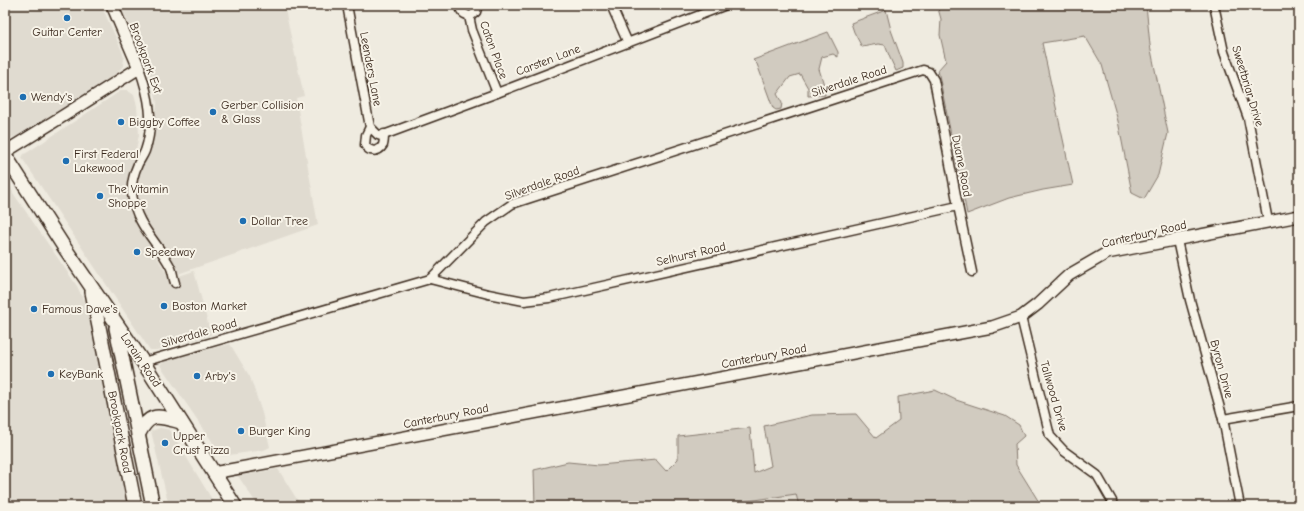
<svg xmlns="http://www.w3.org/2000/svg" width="1304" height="511" viewBox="0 0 1304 511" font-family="'Comic Neue',sans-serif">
<rect width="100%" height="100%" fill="#efebe0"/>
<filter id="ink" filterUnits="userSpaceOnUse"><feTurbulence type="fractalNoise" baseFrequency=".025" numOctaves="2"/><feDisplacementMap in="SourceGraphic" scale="8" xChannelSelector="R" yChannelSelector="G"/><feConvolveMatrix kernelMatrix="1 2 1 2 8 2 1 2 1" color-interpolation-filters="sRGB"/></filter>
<g filter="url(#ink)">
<g fill="#e0dbd0">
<path d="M 5,5 L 101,5 L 122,51 L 124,58 L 123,66 L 117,73 L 17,136 L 8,139 L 5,139 Z"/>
<path d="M 120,5 L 284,5 L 304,96 L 296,98 L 318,225 L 178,274 L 141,214 L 137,197 L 139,173 L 150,153 L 157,104 L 154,87 L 144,56 Z"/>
<path d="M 122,90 L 127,90 L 134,95 L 137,106 L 139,135 L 127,194 L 137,225 L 170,279 L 194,271 L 211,335 L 156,350 L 150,350 L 22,158 L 24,154 L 28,152 Z"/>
<path d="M 5,173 L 8,177 L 13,193 L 77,286 L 95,325 L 132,506 L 5,506 Z"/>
<path d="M 230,344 L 250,377 L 262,413 L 270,447 L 264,450 L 222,456 L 160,365 L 166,360 Z"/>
<path d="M 160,428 L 170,430 L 216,506 L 169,506 L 151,431 Z"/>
<path d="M 278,469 L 301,506 L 258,506 L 238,476 Z"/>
<path d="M 796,494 L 799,506 L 714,506 Z"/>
</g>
<g fill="#d1cbc0" stroke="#867a6f">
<path d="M 937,5 L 1146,5 L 1150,45 L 1168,133 L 1158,175 L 1144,199 L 1132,193 L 1118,121 L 1102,65 L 1085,36 L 1042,43 L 1073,185 L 1043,190 L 1009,198 L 967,214 L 938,70 L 946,61 L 940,35 L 941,19 Z"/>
<path d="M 886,10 L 891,30 L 903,63 L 903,68 L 896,71 L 890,58 L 885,45 L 878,44 L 862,47 L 854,32 L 851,23 Z"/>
<path d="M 828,32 L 838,52 L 838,57 L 833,54 L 822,57 L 819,69 L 825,88 L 825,95 L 808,96 L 808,88 L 800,74 L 790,77 L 777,94 L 782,103 L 781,109 L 776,110 L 773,108 L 757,64 L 753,60 Z"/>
<path d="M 935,390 L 956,400 L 1005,416 L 1019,425 L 1024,436 L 1015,444 L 1016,465 L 1039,502 L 1039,506 L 799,506 L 796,494 L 714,506 L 535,506 L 534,470 L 568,462 L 599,465 L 656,460 L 666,471 L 678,459 L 678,436 L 750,428 L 754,473 L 771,466 L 764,426 L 812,415 L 856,414 L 876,438 L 899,421 L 898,397 Z"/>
</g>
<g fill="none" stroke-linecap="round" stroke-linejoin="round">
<defs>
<g id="street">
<path d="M 347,5 L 370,127 L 378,135 L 381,136 L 497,93 L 726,5"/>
<path d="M 461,5 C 459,12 465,15 471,16 L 476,12 L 478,5"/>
<path d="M 611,5 L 628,43"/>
<path d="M 1214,5 L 1224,52 L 1248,118 L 1268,221"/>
<path d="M 469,16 L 472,30 L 497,93"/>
<path d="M 139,68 C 149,95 155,123 145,151 C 143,156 140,160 138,164 C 134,173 131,185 132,194 C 136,225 156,240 170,266 C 173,271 173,278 175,283"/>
<path d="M 370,127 L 366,135 L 365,145 C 369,152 378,153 383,145 C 384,142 384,138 384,134"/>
<path d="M 1177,240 L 1190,300 L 1223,419 L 1240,506"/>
<path d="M 430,279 L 488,294 L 524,301 L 549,298 L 958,206"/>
<path d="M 1021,317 L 1050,436 L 1064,451 L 1097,475 L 1112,501 L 1113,506"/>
<path d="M 143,362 L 430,279 L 486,222 L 512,204 L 923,70 L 929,72 L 934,80 L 958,206 L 972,272"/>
<path d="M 1223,419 L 1299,406"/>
</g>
<g id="secondary">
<path d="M 5,152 L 63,116 L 139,68 L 112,5"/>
<path d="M 213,473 L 992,327 L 1021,317 L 1038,304 L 1069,275 L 1107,253 L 1299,216"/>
</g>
<g id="primary">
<path d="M 5,155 L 64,247 L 143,362 L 235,506"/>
<path d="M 92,292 L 135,506"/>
<path d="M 116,328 L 153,506"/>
<path d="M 138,435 C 150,411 158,416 181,422"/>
</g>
</defs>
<use href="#street" stroke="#3b2a1e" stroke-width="11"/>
<use href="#secondary" stroke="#3b2a1e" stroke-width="14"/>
<use href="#primary" stroke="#3b2a1e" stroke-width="16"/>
<use href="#street" stroke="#f7f3e8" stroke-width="8"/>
<use href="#secondary" stroke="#f7f3e8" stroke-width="11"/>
<use href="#primary" stroke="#f7f3e8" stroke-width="13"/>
</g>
</g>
<g fill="#1f6fb2" stroke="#f7f3e8" stroke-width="1.5">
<circle cx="67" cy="18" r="4"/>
<circle cx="23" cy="97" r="4"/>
<circle cx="213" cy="112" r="4"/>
<circle cx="121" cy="122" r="4"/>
<circle cx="66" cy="161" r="4"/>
<circle cx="100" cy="196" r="4"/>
<circle cx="243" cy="221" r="4"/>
<circle cx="137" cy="252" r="4"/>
<circle cx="164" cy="306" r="4"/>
<circle cx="34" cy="309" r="4"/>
<circle cx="51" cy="374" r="4"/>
<circle cx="197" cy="376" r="4"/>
<circle cx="241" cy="431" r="4"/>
<circle cx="165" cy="443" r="4"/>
</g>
<g text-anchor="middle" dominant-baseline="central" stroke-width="4" stroke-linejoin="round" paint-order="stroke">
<g font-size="12" fill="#3b2a1e" stroke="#f7f3e8" text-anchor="start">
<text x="67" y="32" text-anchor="middle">Guitar Center</text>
<text x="31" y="97">Wendy's</text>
<text x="221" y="105">Gerber Collision<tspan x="221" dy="14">&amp; Glass</tspan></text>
<text x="129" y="122">Biggby Coffee</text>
<text x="74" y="154">First Federal<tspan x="74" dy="14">Lakewood</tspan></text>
<text x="108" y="189">The Vitamin<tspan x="108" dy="14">Shoppe</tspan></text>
<text x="251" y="221">Dollar Tree</text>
<text x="145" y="252">Speedway</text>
<text x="172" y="306">Boston Market</text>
<text x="42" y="309">Famous Dave's</text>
<text x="59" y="374">KeyBank</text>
<text x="205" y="376">Arby's</text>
<text x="249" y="431">Burger King</text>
<text x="173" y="436">Upper<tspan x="173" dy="14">Crust Pizza</tspan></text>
</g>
<g font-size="12" fill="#3b2a1e" stroke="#f7f3e8">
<text transform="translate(494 50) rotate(70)">Caton Place</text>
<text transform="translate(146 58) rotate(70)">Brookpark Ext</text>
<text transform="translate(548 60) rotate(-21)">Carsten Lane</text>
<text transform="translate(371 69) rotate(79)">Leenders Lane</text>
<text transform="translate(849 81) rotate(-18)">Silverdale Road</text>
<text transform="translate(1248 86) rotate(73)">Sweetbriar Drive</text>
<text transform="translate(962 166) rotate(79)">Duane Road</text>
<text transform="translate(542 183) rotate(-20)">Silverdale Road</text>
<text transform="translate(1144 234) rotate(-13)">Canterbury Road</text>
<text transform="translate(691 254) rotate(-13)">Selhurst Road</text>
<text transform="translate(199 333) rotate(-16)">Silverdale Road</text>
<text transform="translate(764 356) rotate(-11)">Canterbury Road</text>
<text transform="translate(141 360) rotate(56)">Lorain Road</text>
<text transform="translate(1222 369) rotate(75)">Byron Drive</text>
<text transform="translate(1054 396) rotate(74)">Tallwood Drive</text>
<text transform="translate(446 416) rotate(-11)">Canterbury Road</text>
<text transform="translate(120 432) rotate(79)">Brookpark Road</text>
</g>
</g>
<rect width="1304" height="511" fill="none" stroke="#f7f3e8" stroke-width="20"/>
<rect x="10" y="10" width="1284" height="491" fill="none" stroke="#3b2a1e" stroke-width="1.5" filter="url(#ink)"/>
</svg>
